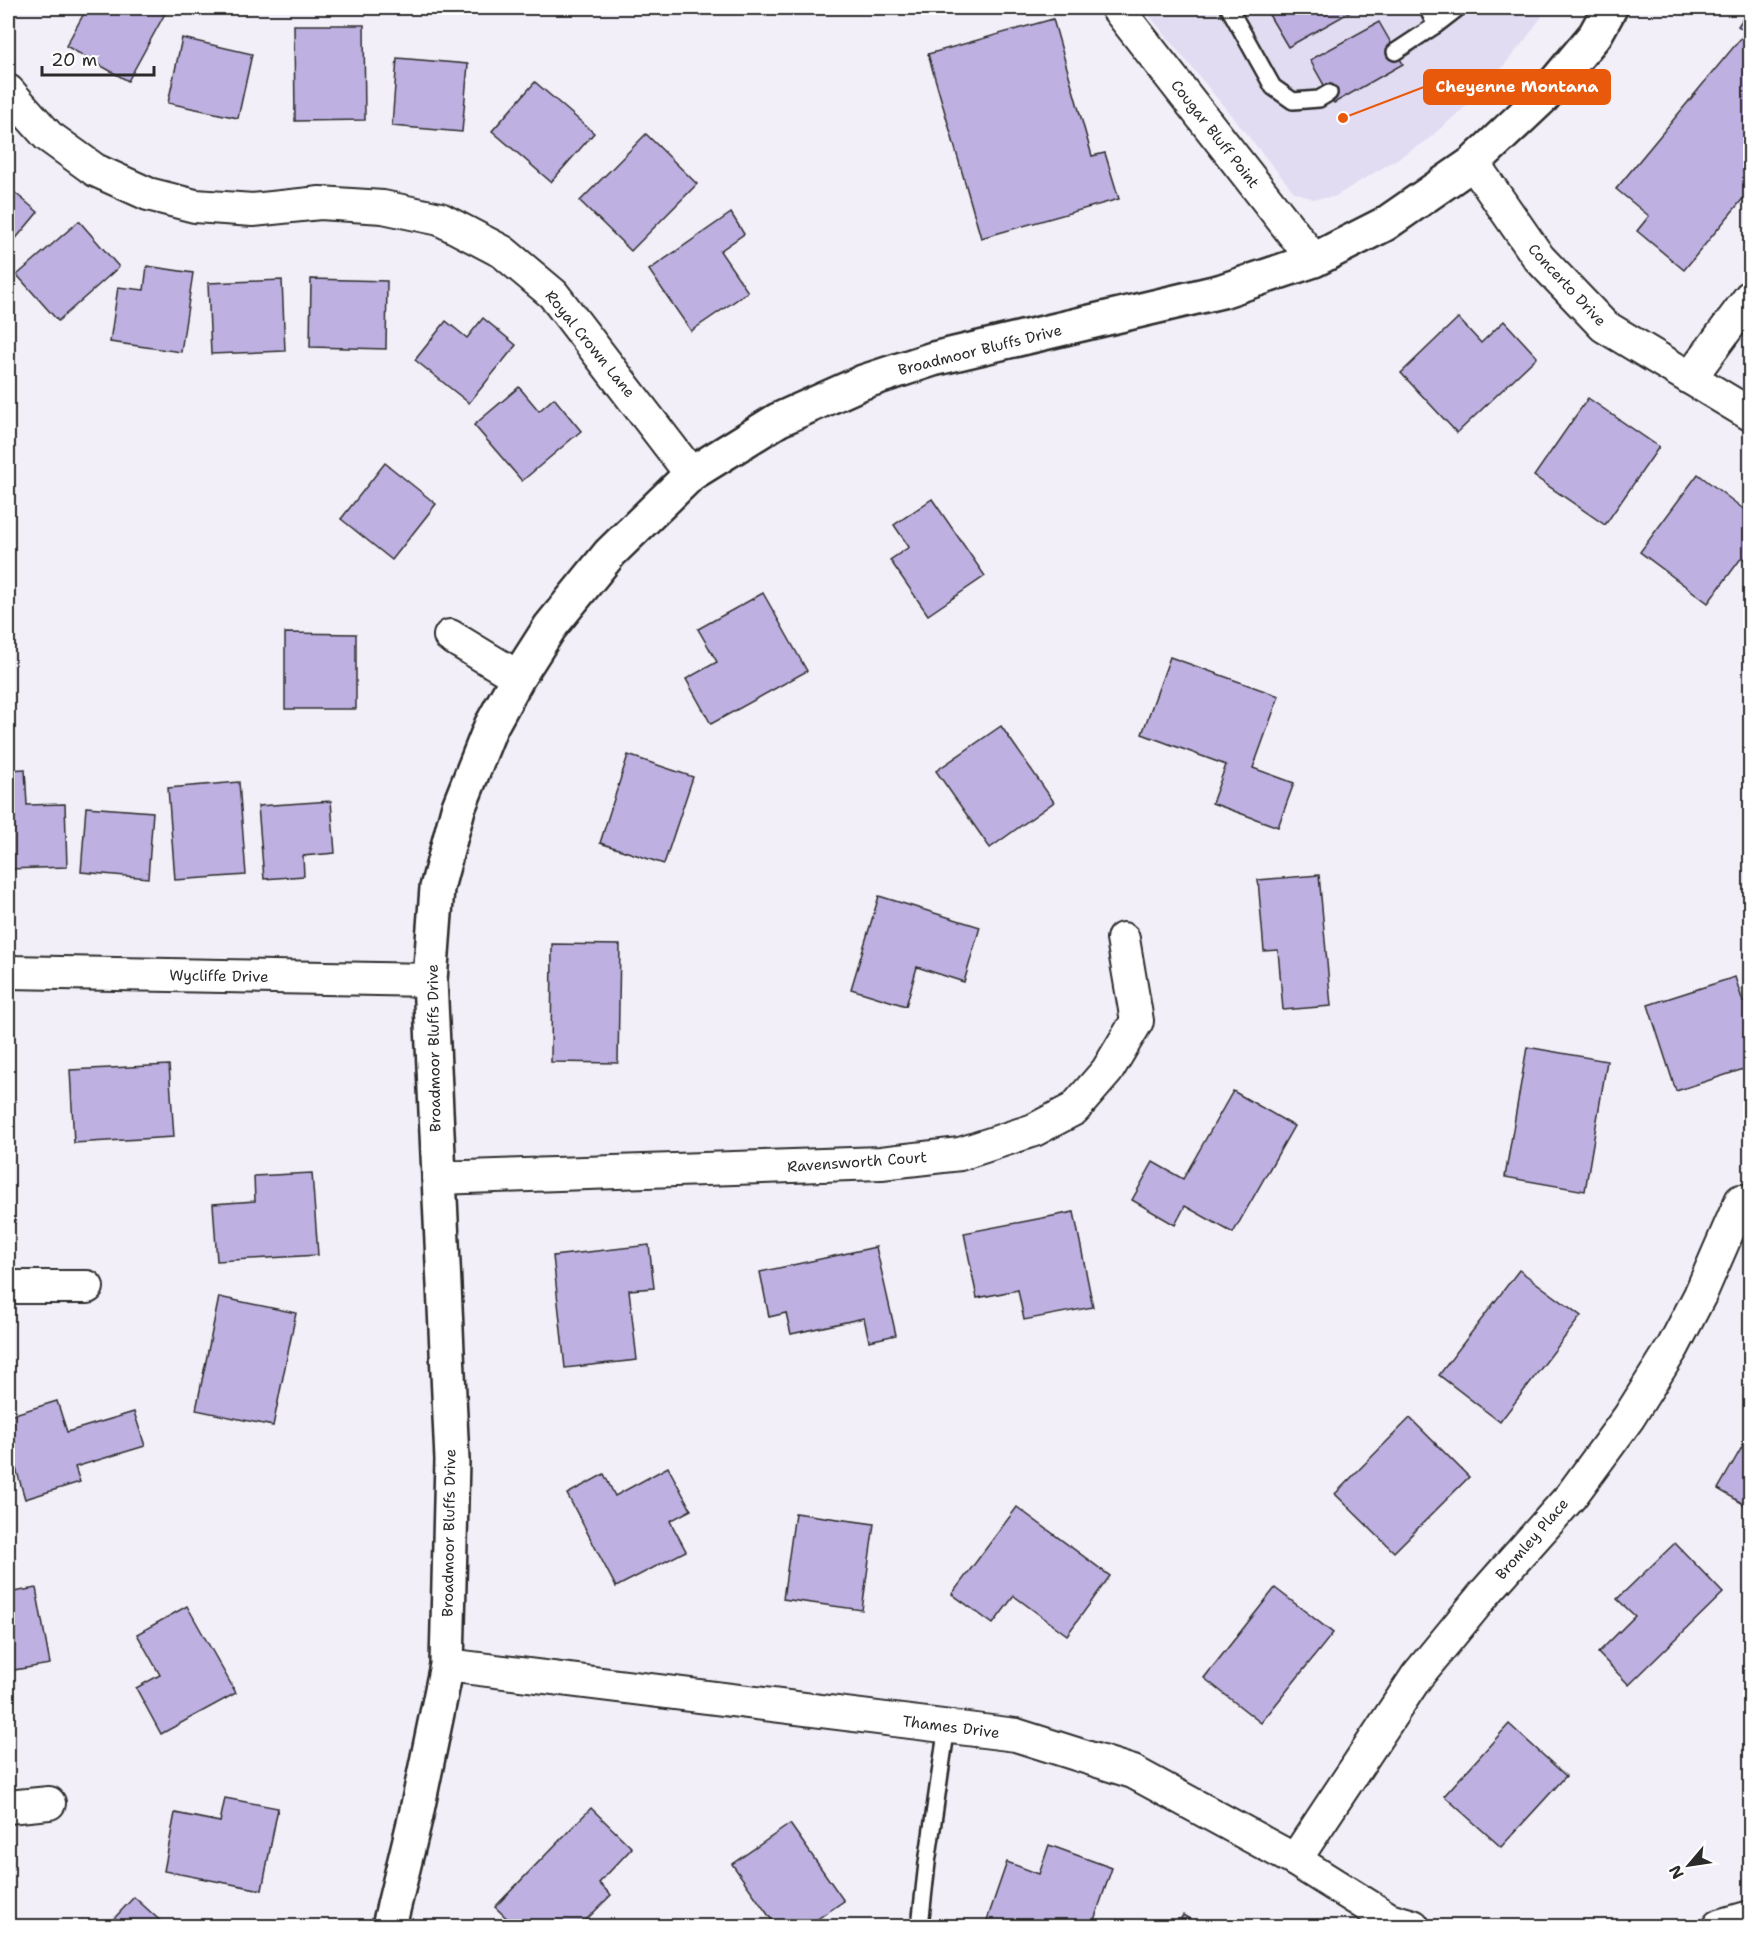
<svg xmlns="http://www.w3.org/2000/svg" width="1758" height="1934" viewBox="0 0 1758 1934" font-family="'Shantell Sans',sans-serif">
<rect width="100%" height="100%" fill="#f2eff9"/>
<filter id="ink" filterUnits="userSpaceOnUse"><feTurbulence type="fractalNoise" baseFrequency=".0167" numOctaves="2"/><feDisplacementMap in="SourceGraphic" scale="12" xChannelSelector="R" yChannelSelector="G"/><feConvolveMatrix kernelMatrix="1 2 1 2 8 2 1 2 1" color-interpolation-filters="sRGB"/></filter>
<g filter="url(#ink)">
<path fill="#e2dcf2" d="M 1143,8 L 1548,8 L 1525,40 L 1481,93 L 1425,142 L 1334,197 L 1313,199 L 1294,192 Z"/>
<g fill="#beb0e1" stroke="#2b2b2b" stroke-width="1.5">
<path d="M 87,8 L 168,8 L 128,81 L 66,46 Z"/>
<path d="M 1265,8 L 1353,8 L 1354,10 L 1288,47 Z"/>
<path d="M 1750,8 L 1750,34 L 1738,26 Z"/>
<path d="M 1053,19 L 1092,156 L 1105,153 L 1119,199 L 981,238 L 928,54 Z"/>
<path d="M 1379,22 L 1403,64 L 1334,103 L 1310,60 Z"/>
<path d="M 294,25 L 364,25 L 365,120 L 295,121 Z"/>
<path d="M 1746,32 L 1750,36 L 1750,190 L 1684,270 L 1637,231 L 1649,216 L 1616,189 Z"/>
<path d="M 182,38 L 252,54 L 238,118 L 168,103 Z"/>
<path d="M 397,58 L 468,64 L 462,132 L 392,126 Z"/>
<path d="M 535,82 L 594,133 L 551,182 L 492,131 Z"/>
<path d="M 646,134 L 697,184 L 631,251 L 580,201 Z"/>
<path d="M 8,187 L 38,212 L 8,248 Z"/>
<path d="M 731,213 L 744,234 L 720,251 L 748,292 L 691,331 L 649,270 Z"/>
<path d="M 79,221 L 119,267 L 58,321 L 17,275 Z"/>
<path d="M 147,266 L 193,273 L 181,352 L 110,342 L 118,287 L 144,290 Z"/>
<path d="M 311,279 L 387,281 L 386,349 L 310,347 Z"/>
<path d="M 282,280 L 285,351 L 211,354 L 208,283 Z"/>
<path d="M 483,318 L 516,345 L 469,403 L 415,360 L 446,321 L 467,338 Z"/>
<path d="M 1458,318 L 1481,343 L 1504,321 L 1537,357 L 1457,433 L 1401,373 Z"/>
<path d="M 519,387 L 539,411 L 554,398 L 581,431 L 522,481 L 474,425 Z"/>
<path d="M 1588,398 L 1659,447 L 1605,525 L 1534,476 Z"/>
<path d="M 385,463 L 436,504 L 392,560 L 341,519 Z"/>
<path d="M 1698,474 L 1750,514 L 1750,563 L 1742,557 L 1708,603 L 1640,552 Z"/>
<path d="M 932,499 L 985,576 L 928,615 L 890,560 L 909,547 L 894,525 Z"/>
<path d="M 763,593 L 807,671 L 711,724 L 686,679 L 717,662 L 698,629 Z"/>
<path d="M 285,633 L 356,634 L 356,709 L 285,709 Z"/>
<path d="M 1170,657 L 1279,696 L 1253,768 L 1294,783 L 1278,827 L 1212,803 L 1226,765 L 1142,734 Z"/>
<path d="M 1001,726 L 1054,802 L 990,848 L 936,771 Z"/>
<path d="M 628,755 L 693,777 L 664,864 L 600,843 Z"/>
<path d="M 25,769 L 27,805 L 65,804 L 67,867 L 8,869 L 8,770 Z"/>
<path d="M 239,782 L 246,875 L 175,880 L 168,788 Z"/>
<path d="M 331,801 L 335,853 L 303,856 L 304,876 L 264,879 L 258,806 Z"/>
<path d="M 86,807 L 153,812 L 148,878 L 81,872 Z"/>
<path d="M 1319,875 L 1331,1006 L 1283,1010 L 1278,950 L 1264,951 L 1258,880 Z"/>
<path d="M 879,896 L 980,927 L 964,982 L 917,967 L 906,1006 L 851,989 Z"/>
<path d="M 552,944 L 620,945 L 618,1063 L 551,1062 Z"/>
<path d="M 1735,977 L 1743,1002 L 1750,1000 L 1750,1067 L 1676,1091 L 1648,1005 Z"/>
<path d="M 1527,1047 L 1607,1061 L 1585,1191 L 1505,1177 Z"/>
<path d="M 169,1065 L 174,1137 L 74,1143 L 70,1070 Z"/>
<path d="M 1233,1091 L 1294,1126 L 1233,1233 L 1185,1206 L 1175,1225 L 1132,1200 L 1153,1162 L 1183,1179 Z"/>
<path d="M 312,1173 L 318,1255 L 217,1261 L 213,1204 L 255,1201 L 254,1176 Z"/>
<path d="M 1074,1212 L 1093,1307 L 1024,1320 L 1018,1290 L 977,1298 L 964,1233 Z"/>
<path d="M 649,1245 L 654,1288 L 629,1290 L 637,1360 L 565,1368 L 553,1256 Z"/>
<path d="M 876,1247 L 896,1335 L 869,1341 L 864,1318 L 791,1334 L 786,1313 L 769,1317 L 760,1272 Z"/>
<path d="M 1519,1270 L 1581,1316 L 1500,1422 L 1439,1375 Z"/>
<path d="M 219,1297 L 296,1313 L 273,1426 L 196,1410 Z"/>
<path d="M 57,1401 L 67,1432 L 134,1412 L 145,1446 L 75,1467 L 80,1482 L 25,1499 L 8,1441 L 8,1416 Z"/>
<path d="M 1410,1418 L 1469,1477 L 1394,1552 L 1335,1494 Z"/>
<path d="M 1750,1433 L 1750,1508 L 1718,1489 Z"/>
<path d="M 668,1467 L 691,1510 L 670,1521 L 686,1551 L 616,1587 L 567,1494 L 604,1474 L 615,1496 Z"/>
<path d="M 1017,1507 L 1110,1576 L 1067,1635 L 1014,1596 L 993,1624 L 952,1594 Z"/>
<path d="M 795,1513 L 874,1524 L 862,1610 L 783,1599 Z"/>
<path d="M 1675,1543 L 1723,1593 L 1629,1685 L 1598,1653 L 1635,1616 L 1617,1599 Z"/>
<path d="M 36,1588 L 50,1664 L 8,1671 L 8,1593 Z"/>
<path d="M 1275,1588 L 1333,1633 L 1261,1723 L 1204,1678 Z"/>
<path d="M 187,1606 L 236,1693 L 161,1734 L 136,1688 L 160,1675 L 137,1634 Z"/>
<path d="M 1509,1724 L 1566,1776 L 1501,1847 L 1444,1796 Z"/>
<path d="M 225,1798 L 278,1808 L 262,1890 L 164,1871 L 175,1813 L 220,1822 Z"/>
<path d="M 591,1808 L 632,1848 L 599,1883 L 611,1895 L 580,1926 L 515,1926 L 495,1907 Z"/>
<path d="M 790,1824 L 844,1901 L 807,1926 L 776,1926 L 732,1864 Z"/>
<path d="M 1049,1845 L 1112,1868 L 1092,1926 L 996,1926 L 986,1923 L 1007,1862 L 1039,1874 Z"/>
<path d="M 134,1897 L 166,1926 L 107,1926 Z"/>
<path d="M 1183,1915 L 1201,1926 L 1176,1926 Z"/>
</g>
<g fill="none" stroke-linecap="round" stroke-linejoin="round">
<defs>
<g id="service">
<path d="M 1229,8 L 1273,87 L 1293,101 L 1319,99 L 1329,93"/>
<path d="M 1427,8 L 1436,25"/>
<path d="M 1395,52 L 1436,25 L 1458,8"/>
<path d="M 920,1926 L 927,1863 L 947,1726"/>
</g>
<g id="minor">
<path d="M 1117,8 L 1314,260"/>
<path d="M 8,91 L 48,136 L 95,170 L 148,194 L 195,206 L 253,210 L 320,203 L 383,207 L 440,219 L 503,252 L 553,294 L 691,474"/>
<path d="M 1473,163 L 1539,258 L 1604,326 L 1750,414"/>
<path d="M 1690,378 L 1750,297"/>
<path d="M 450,636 L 518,677"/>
<path d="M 8,972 L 430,980"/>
<path d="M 438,1178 L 881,1163 L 960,1154 L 1034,1130 L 1074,1109 L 1107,1071 L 1137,1021 L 1123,939"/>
<path d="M 8,1287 L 87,1287"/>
<path d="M 447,1665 L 1016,1735 L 1133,1772 L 1295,1860 L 1389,1919 L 1413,1926"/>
<path d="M 8,1807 L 49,1803"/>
<path d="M 1295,1860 L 1417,1676 L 1486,1592 L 1571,1496 L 1629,1417 L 1673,1347 L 1700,1295 L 1741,1201"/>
<path d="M 1719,1926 L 1750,1917"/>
</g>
<path id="tertiary" d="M 389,1926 L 416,1815 L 447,1665 L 452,1460 L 430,980 L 437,888 L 458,809 L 491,726 L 518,677 L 550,627 L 610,553 L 691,474 L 778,420 L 863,382 L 933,359 L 1222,291 L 1314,260 L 1385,224 L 1473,163 L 1543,97 L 1595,35 L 1610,8"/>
</defs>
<use href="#service" stroke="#2b2b2b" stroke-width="20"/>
<use href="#minor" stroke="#2b2b2b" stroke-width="36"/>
<use href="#tertiary" stroke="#2b2b2b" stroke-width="38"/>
<use href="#service" stroke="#fff" stroke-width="15"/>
<use href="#minor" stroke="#fff" stroke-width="32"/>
<use href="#tertiary" stroke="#fff" stroke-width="33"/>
</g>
</g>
<g text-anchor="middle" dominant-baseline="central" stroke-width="4.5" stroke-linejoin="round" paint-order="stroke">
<g font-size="15" fill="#2b2b2b" stroke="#fff">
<text transform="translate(1215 134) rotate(52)">Cougar Bluff Point</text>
<text transform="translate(1567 285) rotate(47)">Concerto Drive</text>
<text transform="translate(590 344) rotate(51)">Royal Crown Lane</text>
<text transform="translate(980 350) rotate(-14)">Broadmoor Bluffs Drive</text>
<text transform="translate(219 976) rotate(1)">Wycliffe Drive</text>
<text transform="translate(434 1048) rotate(-91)">Broadmoor Bluffs Drive</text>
<text transform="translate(857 1162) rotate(-4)">Ravensworth Court</text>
<text transform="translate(449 1533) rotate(-89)">Broadmoor Bluffs Drive</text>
<text transform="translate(1532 1539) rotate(-49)">Bromley Place</text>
<text transform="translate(951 1727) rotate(7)">Thames Drive</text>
</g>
</g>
<path fill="none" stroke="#e8590c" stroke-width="2" d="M1343 118L1424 87"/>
<circle fill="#e8590c" stroke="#fff" stroke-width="2" cx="1343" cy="118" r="6"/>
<rect fill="#e8590c" stroke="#e8590c" stroke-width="2" x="1424" y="70" width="186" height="34" rx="6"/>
<g font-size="16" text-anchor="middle" font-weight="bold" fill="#fff">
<text x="1517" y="92">Cheyenne Montana</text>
</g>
<rect width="1758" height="1934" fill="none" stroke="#fff" stroke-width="30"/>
<rect x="15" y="15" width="1728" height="1904" fill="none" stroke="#2b2b2b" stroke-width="2" filter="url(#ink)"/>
<g transform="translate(1689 1865) rotate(241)" stroke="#ffffff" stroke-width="4.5" paint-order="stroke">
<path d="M0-4.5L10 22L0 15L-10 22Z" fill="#2b2b2b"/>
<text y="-9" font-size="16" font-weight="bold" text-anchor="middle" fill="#2b2b2b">N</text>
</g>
<path d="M42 66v9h112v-9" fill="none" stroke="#2b2b2b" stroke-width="3"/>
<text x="51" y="66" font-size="18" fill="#2b2b2b" stroke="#ffffff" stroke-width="4.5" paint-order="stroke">20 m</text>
</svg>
